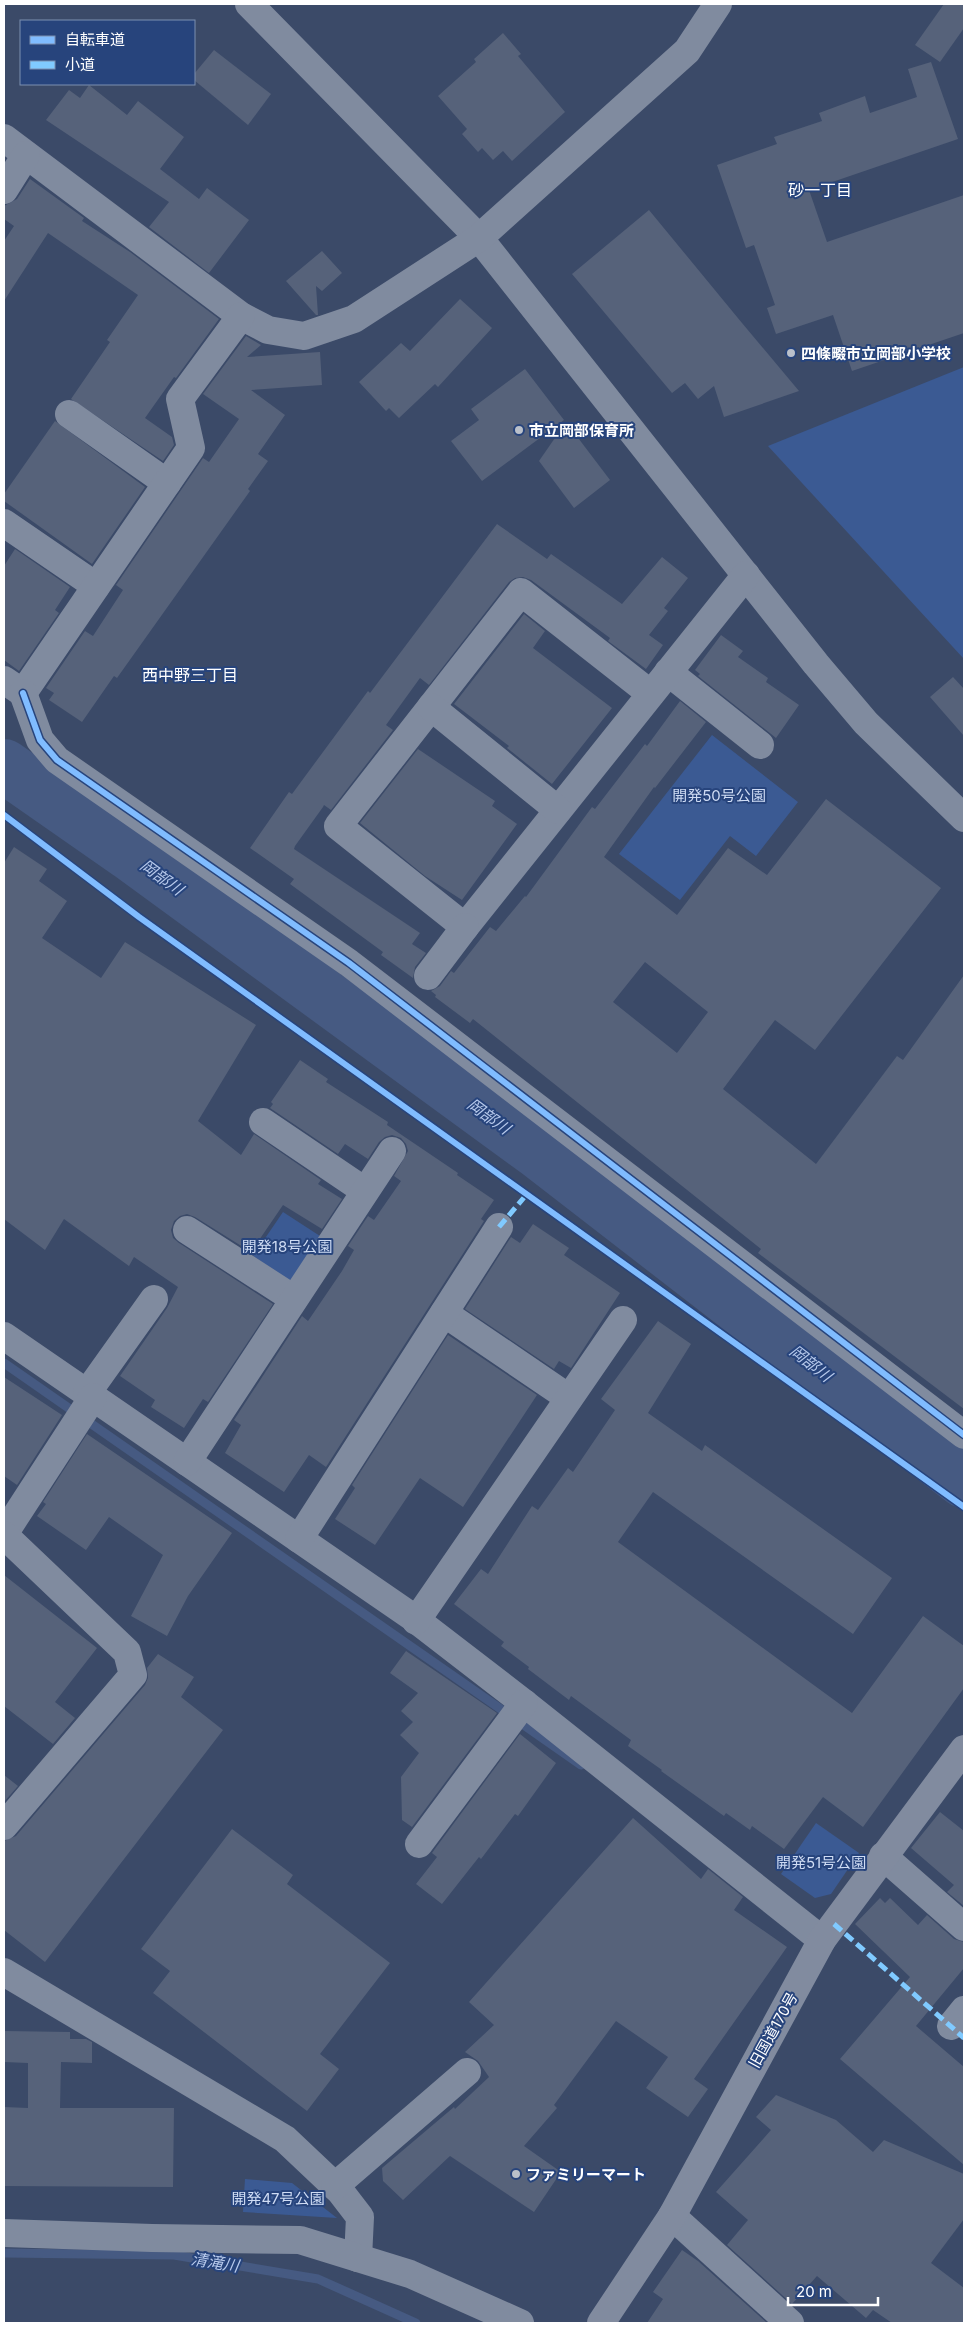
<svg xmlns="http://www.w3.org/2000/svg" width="968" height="2327" viewBox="0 0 968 2327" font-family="Inter,'Noto Sans JP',sans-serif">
<rect width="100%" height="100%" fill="#3b4a68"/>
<g fill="#3b5a93">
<path d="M 964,367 L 964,659 L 768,446 Z"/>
<path d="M 712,735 L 798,802 L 756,856 L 730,836 L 680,900 L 619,854 Z"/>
<path d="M 283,1212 L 320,1236 L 290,1281 L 253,1256 Z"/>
<path d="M 816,1823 L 859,1853 L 831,1894 L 815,1898 L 781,1874 Z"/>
<path d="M 245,2179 L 292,2183 L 337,2218 L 243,2212 Z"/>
</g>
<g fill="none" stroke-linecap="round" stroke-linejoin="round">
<g stroke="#465a82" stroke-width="9">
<path d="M 4,1363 L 581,1765"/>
<path d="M 4,2253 L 174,2255 L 318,2279 L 416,2323"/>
</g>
<path stroke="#465a82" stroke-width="54" d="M 4,766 L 129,853 L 537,1151 L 964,1481"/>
</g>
<g fill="#56627a" fill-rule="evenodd">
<path d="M 944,4 L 964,4 L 964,28 L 940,62 L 915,45 Z"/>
<path d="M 503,33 L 521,54 L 518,56 L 565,112 L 512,161 L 503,151 L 493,160 L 482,148 L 478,152 L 462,134 L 467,129 L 438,96 L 476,62 L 474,59 Z"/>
<path d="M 214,50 L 271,94 L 248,125 L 194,80 L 194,74 Z"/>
<path d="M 931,62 L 958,139 L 809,190 L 827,242 L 964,195 L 964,333 L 852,371 L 833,315 L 776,334 L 767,308 L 775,305 L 754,245 L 746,248 L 717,165 L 777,144 L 774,137 L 822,121 L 819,113 L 865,96 L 870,113 L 917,97 L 908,69 Z"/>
<path d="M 89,85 L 127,115 L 138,101 L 184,137 L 160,169 L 199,199 L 207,188 L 249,220 L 209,273 L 149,227 L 169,202 L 46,120 L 69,90 L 80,98 Z"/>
<path d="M 30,179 L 84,218 L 82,221 L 130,252 L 219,319 L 176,378 L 174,377 L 145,418 L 172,437 L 174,445 L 163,461 L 71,399 L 110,342 L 107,340 L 138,295 L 48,233 L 4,301 L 4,241 L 14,226 L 4,219 L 4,206 L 17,199 Z"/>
<path d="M 649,210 L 742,323 L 799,391 L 724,417 L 714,386 L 698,399 L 685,383 L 672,393 L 572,274 Z"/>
<path d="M 322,251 L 342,273 L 322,291 L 316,286 L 318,315 L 316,315 L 286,281 Z"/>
<path d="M 460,299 L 492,328 L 438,387 L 435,384 L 399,418 L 389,408 L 386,411 L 359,382 L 401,343 L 410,351 Z"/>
<path d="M 246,336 L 261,345 L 247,357 L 320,352 L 322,385 L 251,390 L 285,415 L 258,454 L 268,461 L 248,489 L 250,491 L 117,678 L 114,676 L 82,722 L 49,700 L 54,693 L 46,688 L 85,631 L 93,636 L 123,590 L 116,585 L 203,458 L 209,462 L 239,419 L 203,394 Z"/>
<path d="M 525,369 L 564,420 L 482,481 L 451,441 L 479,420 L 471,409 Z"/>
<path d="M 55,421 L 145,487 L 92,564 L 4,501 L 4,494 Z"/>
<path d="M 566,422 L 610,480 L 574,508 L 539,461 Z"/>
<path d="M 497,524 L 547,559 L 551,554 L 622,604 L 662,557 L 688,578 L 664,608 L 668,611 L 649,635 L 663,645 L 646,669 L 608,641 L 610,638 L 531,580 L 523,577 L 515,578 L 509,582 L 429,685 L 420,678 L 386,725 L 393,730 L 331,810 L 324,805 L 323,807 L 295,846 L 294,849 L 420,933 L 412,944 L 426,953 L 415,967 L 413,978 L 381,955 L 383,952 L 290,884 L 294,879 L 250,848 L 289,792 L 292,794 L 368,691 L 370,693 Z"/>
<path d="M 15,549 L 70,587 L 55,610 L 59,613 L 19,671 L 4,660 L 4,566 Z"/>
<path d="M 524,614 L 545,631 L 533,648 L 612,708 L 552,784 L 507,748 L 509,746 L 454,704 Z"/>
<path d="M 721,635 L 743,651 L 738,657 L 768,678 L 766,682 L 799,705 L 776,738 L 698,676 L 700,674 L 695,670 Z"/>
<path d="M 953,677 L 964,689 L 964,736 L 930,697 Z"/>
<path d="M 680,701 L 706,722 L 655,788 L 654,787 L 604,857 L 677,915 L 728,848 L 767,875 L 826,799 L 941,888 L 815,1050 L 775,1020 L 723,1089 L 816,1164 L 897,1056 L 903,1060 L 964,975 L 964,1409 L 758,1253 L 761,1249 L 473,1019 L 470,1023 L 435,997 L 436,995 L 431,991 L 440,986 L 451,971 L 454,973 L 490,927 L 496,931 L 525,896 L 526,897 L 592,807 L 595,809 L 645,744 L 647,746 ZM 645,962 L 708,1012 L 677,1053 L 613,1002 Z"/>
<path d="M 418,749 L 495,801 L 492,806 L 517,824 L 462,900 L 425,876 L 360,823 Z"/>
<path d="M 14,847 L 47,869 L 39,881 L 67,901 L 42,938 L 101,978 L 125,942 L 256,1025 L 198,1121 L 241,1155 L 254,1134 L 321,1180 L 318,1184 L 342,1199 L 322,1229 L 283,1205 L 251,1252 L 195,1217 L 187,1214 L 180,1216 L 174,1221 L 171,1230 L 173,1238 L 179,1243 L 273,1304 L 208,1402 L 203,1399 L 184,1428 L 151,1407 L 155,1400 L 120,1376 L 167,1308 L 178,1287 L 134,1257 L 129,1266 L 64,1219 L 45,1250 L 4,1219 L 4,863 Z"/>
<path d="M 300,1060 L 328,1079 L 326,1082 L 388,1122 L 387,1125 L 458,1173 L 457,1175 L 494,1200 L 481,1219 L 484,1221 L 326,1467 L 309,1455 L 284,1492 L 225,1453 L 241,1425 L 234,1420 L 302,1316 L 308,1321 L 342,1271 L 354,1250 L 348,1246 L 368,1216 L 374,1220 L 401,1181 L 394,1176 L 408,1151 L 406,1144 L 401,1138 L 392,1135 L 385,1137 L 379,1142 L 368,1159 L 345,1144 L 338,1154 L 270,1108 L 273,1104 L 271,1102 Z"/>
<path d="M 533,1224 L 569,1248 L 564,1255 L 620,1293 L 571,1368 L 559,1361 L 554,1369 L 465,1309 L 511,1237 L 520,1243 Z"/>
<path d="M 658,1321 L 691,1344 L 648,1413 L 702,1451 L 705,1445 L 892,1578 L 853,1634 L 653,1492 L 618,1542 L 852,1713 L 923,1616 L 964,1646 L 964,1688 L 863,1827 L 823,1797 L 784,1849 L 752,1826 L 750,1830 L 726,1813 L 724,1816 L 661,1771 L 662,1770 L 628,1746 L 631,1740 L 571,1696 L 569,1700 L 528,1669 L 529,1667 L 501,1646 L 504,1642 L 454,1604 L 481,1569 L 488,1574 L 532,1506 L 538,1510 L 568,1468 L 573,1472 L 615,1410 L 601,1399 Z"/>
<path d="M 448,1335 L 537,1395 L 463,1507 L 420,1478 L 375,1545 L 335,1519 L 355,1488 L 352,1485 Z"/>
<path d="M 4,1377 L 62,1415 L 17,1485 L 4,1476 Z"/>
<path d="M 87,1434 L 232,1533 L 188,1596 L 167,1636 L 131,1616 L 163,1555 L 109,1517 L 86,1550 L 37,1516 L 46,1504 L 43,1502 Z"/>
<path d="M 4,1575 L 97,1648 L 55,1702 L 75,1718 L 53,1744 L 4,1706 Z"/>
<path d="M 406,1651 L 497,1713 L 412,1827 L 402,1820 L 401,1777 L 419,1753 L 400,1735 L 413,1722 L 401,1711 L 418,1693 L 390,1673 Z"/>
<path d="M 158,1654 L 194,1677 L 181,1697 L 223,1730 L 45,1962 L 4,1930 L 4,1841 L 16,1836 L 145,1685 L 148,1678 L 147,1668 Z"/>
<path d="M 520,1734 L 556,1763 L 518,1816 L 515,1814 L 481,1859 L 479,1857 L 442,1904 L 416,1884 L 437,1857 L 432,1853 L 437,1846 Z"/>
<path d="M 4,1775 L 18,1786 L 4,1802 Z"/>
<path d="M 940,1812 L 964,1831 L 964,1906 L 947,1892 L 954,1885 L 911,1848 Z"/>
<path d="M 633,1818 L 701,1879 L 708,1869 L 743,1897 L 734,1910 L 787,1947 L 694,2079 L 708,2089 L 688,2117 L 646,2088 L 668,2057 L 616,2021 L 554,2105 L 557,2108 L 524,2146 L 561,2172 L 534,2212 L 450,2156 L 403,2200 L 383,2181 L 382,2168 L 454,2107 L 455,2109 L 489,2077 L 478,2061 L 465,2052 L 494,2025 L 469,2002 Z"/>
<path d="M 232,1829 L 293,1875 L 287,1884 L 390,1963 L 320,2054 L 339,2069 L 307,2111 L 153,1993 L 170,1971 L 141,1949 Z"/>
<path d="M 880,1898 L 885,1903 L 890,1898 L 918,1925 L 927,1915 L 954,1939 L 964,1942 L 964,1968 L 916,2026 L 964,2067 L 964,2165 L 840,2059 L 910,1977 L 855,1924 Z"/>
<path d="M 4,2031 L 70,2032 L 70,2039 L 86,2039 L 92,2042 L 92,2063 L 61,2062 L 60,2108 L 174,2108 L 173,2187 L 4,2186 L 4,2107 L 28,2108 L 28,2063 L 4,2062 Z"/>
<path d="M 776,2095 L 836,2120 L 873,2152 L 884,2140 L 964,2174 L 964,2219 L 931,2263 L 964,2288 L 964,2323 L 892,2323 L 873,2310 L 866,2318 L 817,2276 L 792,2304 L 727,2245 L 748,2220 L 716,2192 L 771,2130 L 756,2117 Z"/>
<path d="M 682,2250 L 698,2261 L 767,2323 L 647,2323 L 663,2299 L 653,2292 Z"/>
</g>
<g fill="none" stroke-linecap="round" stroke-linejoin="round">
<g stroke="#808b9f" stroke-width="28">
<path d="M 249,4 L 479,238 L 816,664 L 866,723 L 964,818"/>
<path d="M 4,138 L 241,316 L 268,330 L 304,336 L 354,319 L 479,238 L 687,51 L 718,4"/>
<path d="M 4,190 L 26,155"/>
<path d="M 69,414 L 167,483"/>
<path d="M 4,523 L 96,586"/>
<path d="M 668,672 L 760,745"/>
<path d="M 4,680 L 23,693 L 191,448 L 180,399 L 241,316"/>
<path d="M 23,693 L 40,740 L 57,760 L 349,963 L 964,1435"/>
<path d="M 651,694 L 521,592 L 338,826 L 465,927 L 746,575"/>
<path d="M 431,707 L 558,810"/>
<path d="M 428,976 L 465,927"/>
<path d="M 263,1122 L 365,1191"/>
<path d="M 187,1230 L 294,1299"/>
<path d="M 444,1313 L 569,1398"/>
<path d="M 4,1336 L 411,1616 L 524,1703 L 822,1940"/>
<path d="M 87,1393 L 154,1299"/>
<path d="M 187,1462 L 392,1151"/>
<path d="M 4,1534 L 93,1397"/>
<path d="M 4,1535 L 127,1652 L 133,1675 L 4,1826"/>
<path d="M 299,1539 L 499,1227"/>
<path d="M 416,1621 L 623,1320"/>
<path d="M 419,1844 L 524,1703"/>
<path d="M 883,1856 L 964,1927"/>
<path d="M 4,1972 L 285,2139 L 340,2191 L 360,2217 L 358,2258"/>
<path d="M 951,2026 L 964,2010"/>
<path d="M 335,2186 L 467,2072"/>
<path d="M 672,2216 L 790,2323"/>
<path d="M 4,2233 L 152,2238 L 300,2240 L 410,2274 L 520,2323"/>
</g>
<path stroke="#818b9f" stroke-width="28" d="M 601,2323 L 672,2216 L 822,1940 L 964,1749"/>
<g stroke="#80caff" stroke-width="5" stroke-dasharray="10 5" stroke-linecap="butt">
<path d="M 499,1227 L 527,1194"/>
<path d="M 834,1924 L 964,2038"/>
</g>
<defs>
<g id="cycleway">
<path d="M 23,693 L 40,740 L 57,760 L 349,963 L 964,1435"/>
<path d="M 4,815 L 139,917 L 964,1507"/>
</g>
</defs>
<use href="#cycleway" stroke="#27447c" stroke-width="9"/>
<use href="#cycleway" stroke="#80bcff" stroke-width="6"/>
</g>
<g fill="#bac0ca" stroke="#27447c" stroke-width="2">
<circle cx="791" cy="353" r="5"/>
<circle cx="519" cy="430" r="5"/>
<circle cx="516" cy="2174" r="5"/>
</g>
<g text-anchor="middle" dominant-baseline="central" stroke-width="4" stroke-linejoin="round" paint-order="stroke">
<g font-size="15" font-weight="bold" fill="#fff" stroke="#27447c" text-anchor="start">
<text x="801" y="353">四條畷市立岡部小学校</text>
<text x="529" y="430">市立岡部保育所</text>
<text x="526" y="2174">ファミリーマート</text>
</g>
<g font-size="15" fill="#cfdcf4" stroke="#27447c">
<text x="719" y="795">開発50号公園</text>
<text x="287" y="1246">開発18号公園</text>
<text x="821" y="1862">開発51号公園</text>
<text x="278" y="2198">開発47号公園</text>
</g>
<g font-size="15" fill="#fff" stroke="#27447c">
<text transform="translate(773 2030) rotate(-61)">旧国道170号</text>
</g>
<g font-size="16" fill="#fff" stroke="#27447c">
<text x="820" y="190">砂一丁目</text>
<text x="190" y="675">西中野三丁目</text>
</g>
<g font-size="16" font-style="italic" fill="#b8caec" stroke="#27447c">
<text transform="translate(162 877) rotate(36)">岡部川</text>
<text transform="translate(489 1116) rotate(36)">岡部川</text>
<text transform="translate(811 1363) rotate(38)">岡部川</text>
<text transform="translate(215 2262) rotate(9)">清滝川</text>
</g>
</g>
<rect width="968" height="2327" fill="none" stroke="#ffffff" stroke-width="10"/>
<rect x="20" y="20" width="175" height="65" fill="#27447c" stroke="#7d8fb0"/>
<rect x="30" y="36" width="25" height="8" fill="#80bcff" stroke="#7d8fb0"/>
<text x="65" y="45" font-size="15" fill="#ffffff">自転車道</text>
<rect x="30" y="61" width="25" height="8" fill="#80caff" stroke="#7d8fb0"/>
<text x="65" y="70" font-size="15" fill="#ffffff">小道</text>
<path d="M788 2297v8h90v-8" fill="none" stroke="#ffffff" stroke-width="2.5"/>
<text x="796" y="2297" font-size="15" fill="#ffffff" stroke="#27447c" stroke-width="4" paint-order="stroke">20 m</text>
</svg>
